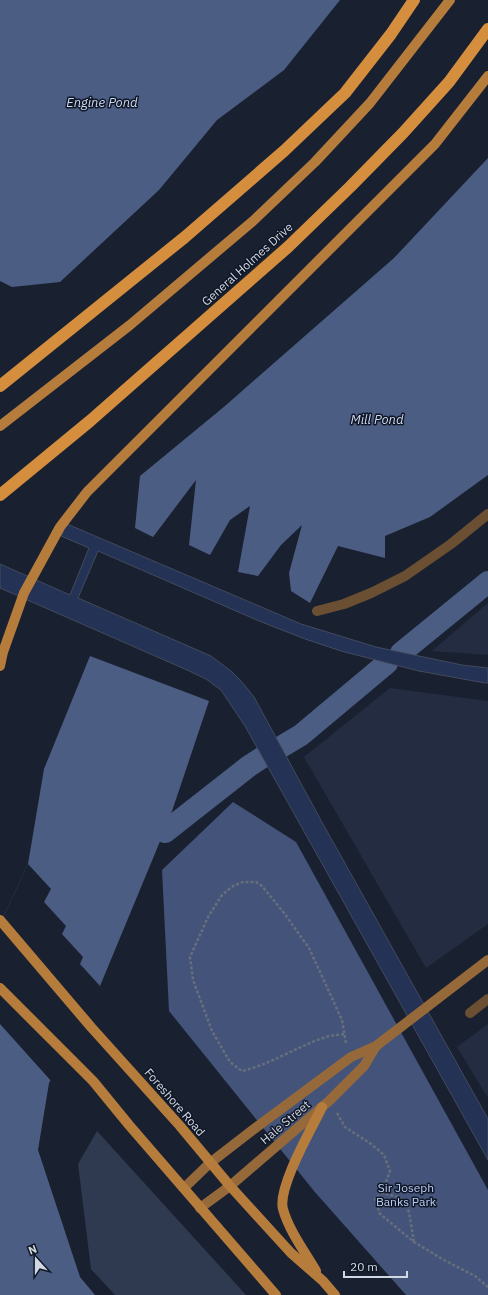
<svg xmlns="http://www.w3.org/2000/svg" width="488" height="1295" viewBox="0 0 488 1295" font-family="'IBM Plex Sans',sans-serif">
<rect width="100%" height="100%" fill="#192030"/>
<g fill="#232c41">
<path d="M 488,603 L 488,655 L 432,651 Z"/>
<path d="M 390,688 L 488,701 L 488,924 L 426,968 L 304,757 Z"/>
<path d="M 488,1024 L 488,1098 L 457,1047 Z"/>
</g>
<path fill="#2f394f" d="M 97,1131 L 246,1295 L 115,1295 L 91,1269 L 78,1164 Z"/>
<path fill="#435379" d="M 233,802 L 296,842 L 488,1190 L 488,1295 L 406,1295 L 314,1191 L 169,1011 L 162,870 Z"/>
<g fill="#4c5d84">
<path d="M 0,0 L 340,0 L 284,70 L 217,120 L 159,190 L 60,282 L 12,287 L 0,281 Z"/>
<path d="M 488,158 L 488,475 L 430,517 L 385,536 L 385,558 L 338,546 L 310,603 L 291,591 L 289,573 L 302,525 L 281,545 L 258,576 L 238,572 L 250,506 L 230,520 L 210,555 L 189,545 L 196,480 L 153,537 L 135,528 L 140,476 L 225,406 L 394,258 Z"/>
<path d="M 90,656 L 209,701 L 165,832 L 161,839 L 100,986 L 49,1083 L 38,1150 L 80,1277 L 95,1295 L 0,1295 L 0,924 L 28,864 L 44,769 Z"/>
</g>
<path fill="#192030" d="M 28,864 L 51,889 L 44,902 L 66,926 L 62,934 L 83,957 L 80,964 L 100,986 L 90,1011 L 52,1082 L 0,1024 L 0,924 Z"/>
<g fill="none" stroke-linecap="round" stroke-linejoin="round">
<g stroke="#4c5d84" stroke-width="22">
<path d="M 401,653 L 488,582"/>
<path d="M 281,747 L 301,735 L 387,663"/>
<path d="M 165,832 L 249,766 L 263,757"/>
</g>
</g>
<path fill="#243256" stroke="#424a5c" d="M 67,524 L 301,624 L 376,647 L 462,665 L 488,668 L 488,683 L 485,683 L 419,671 L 341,651 L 305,639 L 259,621 L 98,551 L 78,598 L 211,656 L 231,671 L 242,682 L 254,697 L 323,824 L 488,1119 L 488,1160 L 245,726 L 221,690 L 206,679 L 187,670 L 0,588 L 0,564 L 70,595 L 89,548 L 61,536 Z"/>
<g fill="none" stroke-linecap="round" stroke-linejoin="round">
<g stroke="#676e7c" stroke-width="2.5" stroke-dasharray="3 2" stroke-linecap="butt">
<path d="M 344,1034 C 339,1035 334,1035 329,1036 C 299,1045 272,1064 242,1071 L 230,1062 L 212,1031 L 193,980 L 190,957 L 208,917 L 222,895 L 233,886 L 243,882 L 256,882 L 262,886 L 284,913 L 309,948 L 342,1020 L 346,1043"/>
<path d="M 337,1113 L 345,1127 L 371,1144 L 384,1155 L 390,1171 L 382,1193"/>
<path d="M 414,1242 L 409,1212 L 404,1200 L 395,1196 L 382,1193 L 375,1199 L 380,1214 L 414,1242 L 444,1260 L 475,1276 L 488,1287"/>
</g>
<g stroke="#6b4f32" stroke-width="10">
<path d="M 317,611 L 344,604 L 371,593 L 405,576 L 451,544 L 488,514"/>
<path d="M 470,1013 L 488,999"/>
</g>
<g stroke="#956939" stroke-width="10">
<path d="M 184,1188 L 210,1163 L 254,1129 L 351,1057 L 376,1046 L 488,960"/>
<path d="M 200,1208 L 230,1186 L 329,1101 L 364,1066 L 376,1046"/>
</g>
<g stroke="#b67c3c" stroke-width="10">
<path d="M 0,426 L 130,325 L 253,221 L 315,162 L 370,103 L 450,0"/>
<path d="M 0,666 L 3,652 L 24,593 L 60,527 L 87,492 L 435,144 L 488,76"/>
<path d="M 0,920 L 91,1027 L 180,1126 L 230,1186 L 291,1253 L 323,1281 L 335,1295"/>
<path d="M 0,988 L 93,1081 L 129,1125 L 276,1295"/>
<path d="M 316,1271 C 305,1252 289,1231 283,1209 C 277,1188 312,1128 322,1107"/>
</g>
<g stroke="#d48e3e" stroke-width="12">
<path d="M 0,386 L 185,237 L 284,151 L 345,93 L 391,34 L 414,0"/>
<path d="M 0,495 L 90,421 L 288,247 L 350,187 L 403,133 L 449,82 L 488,29"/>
</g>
</g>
<g text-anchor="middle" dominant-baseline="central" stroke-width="3" stroke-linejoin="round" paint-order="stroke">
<g font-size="12" fill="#d2d8e3" stroke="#101726">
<text transform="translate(247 264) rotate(-42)">General Holmes Drive</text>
<text transform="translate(175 1102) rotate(49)">Foreshore Road</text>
<text transform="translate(285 1122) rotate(-40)">Hale Street</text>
</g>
<g font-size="12" fill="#bdcff6" stroke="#101726">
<text x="406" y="1187">Sir Joseph<tspan x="406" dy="14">Banks Park</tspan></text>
</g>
<g font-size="13" font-style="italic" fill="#cdd9f3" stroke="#101726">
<text x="102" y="102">Engine Pond</text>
<text x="377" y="419">Mill Pond</text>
</g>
</g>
<g transform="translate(36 1259) rotate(339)" stroke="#101726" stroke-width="3" paint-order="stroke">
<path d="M0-3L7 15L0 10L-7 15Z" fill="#d2d8e3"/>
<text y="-6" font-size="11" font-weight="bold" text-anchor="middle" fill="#d2d8e3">N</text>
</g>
<path d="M344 1271v6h63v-6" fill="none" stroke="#d2d8e3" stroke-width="2"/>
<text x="350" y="1271" font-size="12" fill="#d2d8e3" stroke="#101726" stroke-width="3" paint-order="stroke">20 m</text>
</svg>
